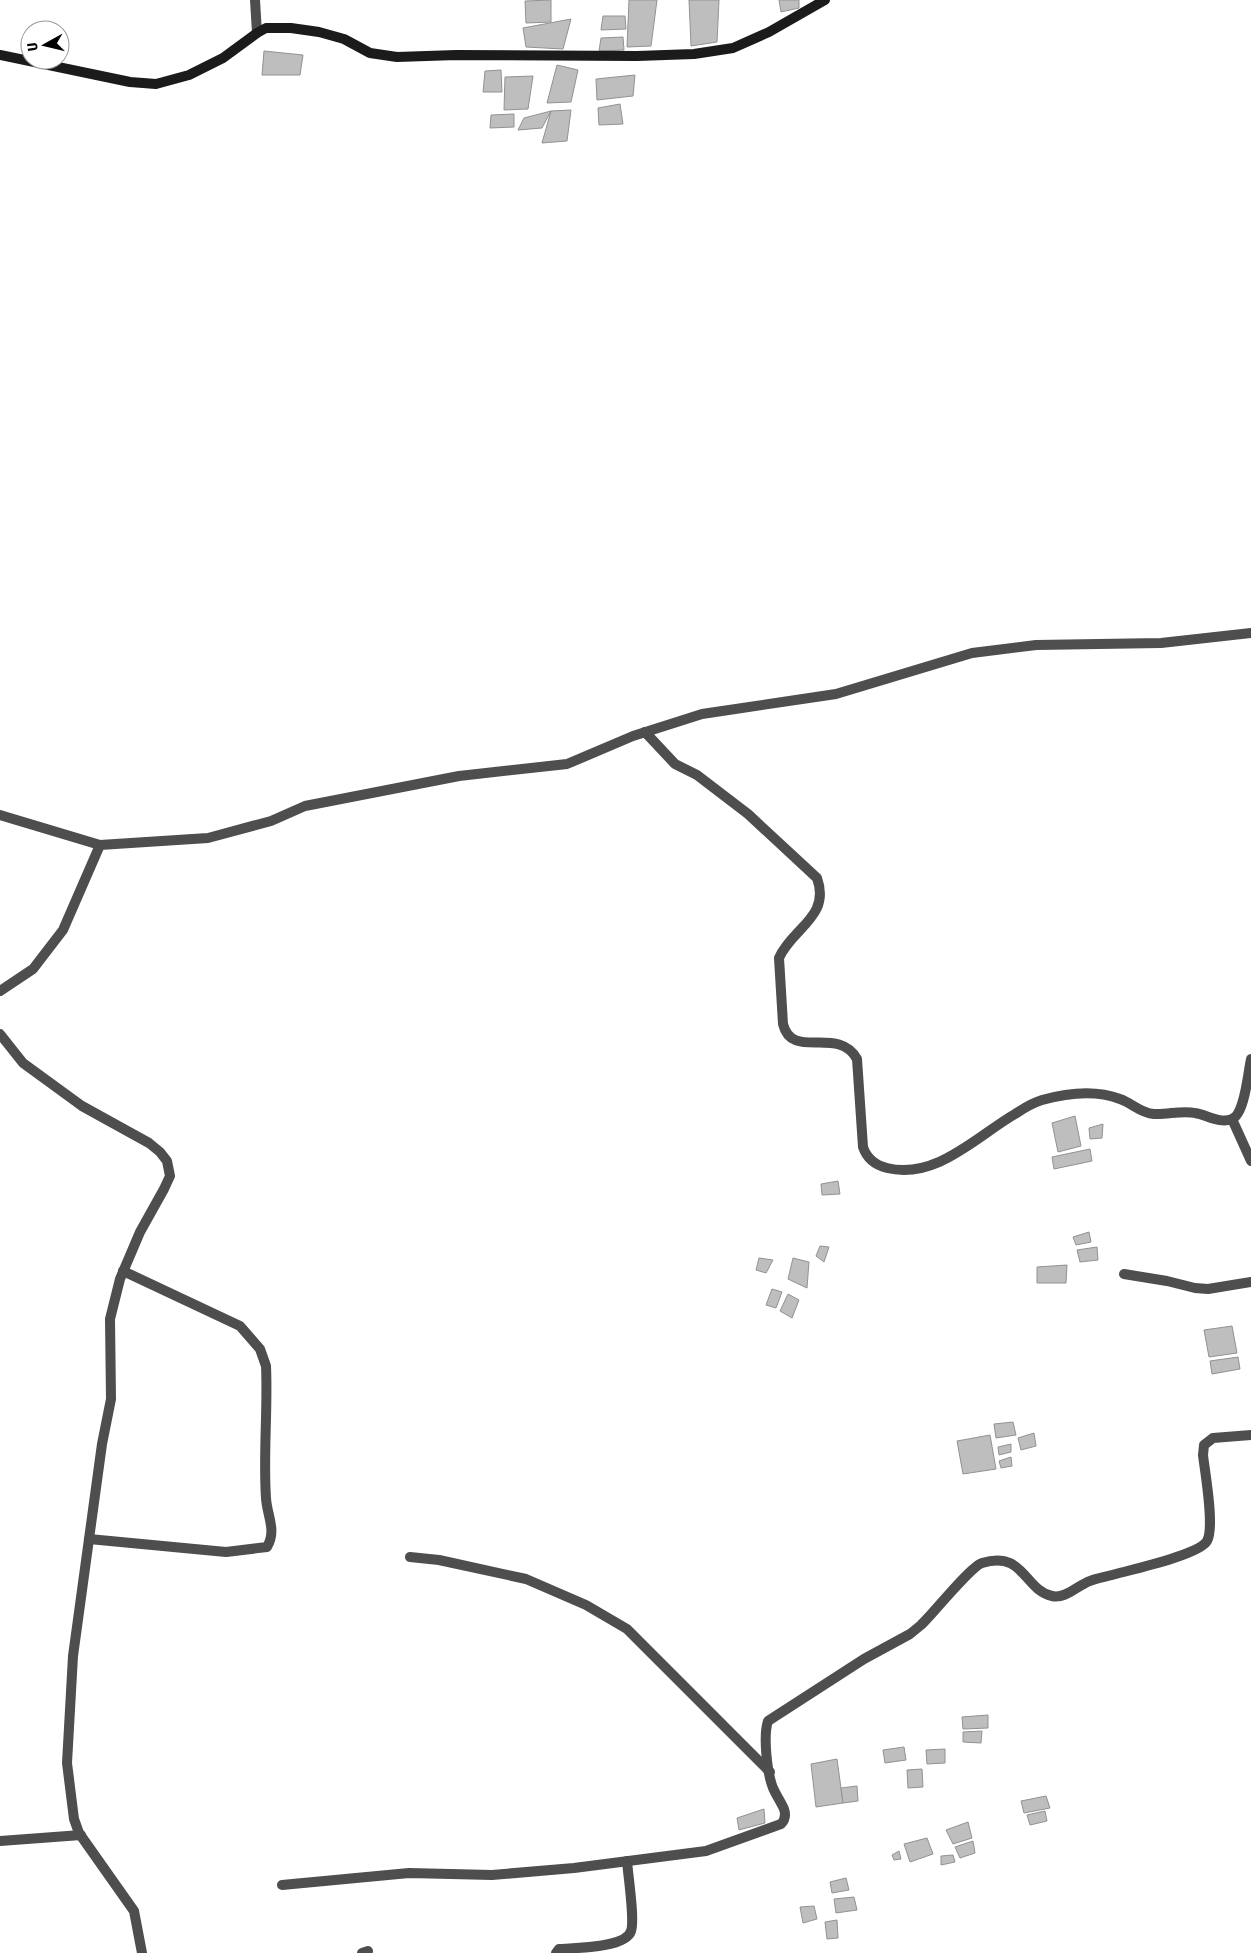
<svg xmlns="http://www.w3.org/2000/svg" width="1251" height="1953" viewBox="0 0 1251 1953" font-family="'Fira Sans Condensed',sans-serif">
<rect width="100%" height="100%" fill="#fff"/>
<g fill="#bebebe" stroke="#929292">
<path d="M 551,0 L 551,22 L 526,23 L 525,1 Z"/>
<path d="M 629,0 L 657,0 L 651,46 L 627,47 Z"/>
<path d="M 689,0 L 719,0 L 717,42 L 691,46 Z"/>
<path d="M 779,0 L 799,0 L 799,8 L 781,12 Z"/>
<path d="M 603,16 L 625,16 L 626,29 L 601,30 Z"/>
<path d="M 571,19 L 563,49 L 526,47 L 523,28 Z"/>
<path d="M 623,37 L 624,50 L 599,51 L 601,38 Z"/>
<path d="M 264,51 L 303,55 L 300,75 L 262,75 Z"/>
<path d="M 557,65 L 578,70 L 571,102 L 547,103 Z"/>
<path d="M 501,70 L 502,92 L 483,92 L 485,71 Z"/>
<path d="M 635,75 L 633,96 L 597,100 L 596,79 Z"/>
<path d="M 533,76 L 528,109 L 504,110 L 505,77 Z"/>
<path d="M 620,104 L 623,124 L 599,125 L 598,108 Z"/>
<path d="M 571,110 L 567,141 L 542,143 L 551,111 Z"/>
<path d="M 551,111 L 542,128 L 518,130 L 524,118 Z"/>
<path d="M 514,114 L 514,127 L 490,128 L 491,115 Z"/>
<path d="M 1075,1116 L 1081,1146 L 1058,1152 L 1052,1123 Z"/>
<path d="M 1103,1124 L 1102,1138 L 1090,1139 L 1089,1128 Z"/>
<path d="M 1090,1149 L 1092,1161 L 1054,1169 L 1052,1157 Z"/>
<path d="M 838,1181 L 840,1194 L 822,1195 L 821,1184 Z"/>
<path d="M 1089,1232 L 1091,1242 L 1076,1245 L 1073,1237 Z"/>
<path d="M 820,1246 L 829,1247 L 824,1262 L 816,1256 Z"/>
<path d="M 1097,1247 L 1098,1260 L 1080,1262 L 1077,1250 Z"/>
<path d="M 759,1258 L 773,1260 L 766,1273 L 756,1270 Z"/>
<path d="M 793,1258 L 809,1262 L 807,1288 L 788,1279 Z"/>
<path d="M 1067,1265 L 1066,1283 L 1037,1283 L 1037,1267 Z"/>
<path d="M 772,1289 L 782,1292 L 776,1308 L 766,1305 Z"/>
<path d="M 788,1294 L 799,1300 L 792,1318 L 780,1311 Z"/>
<path d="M 1232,1326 L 1237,1353 L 1209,1357 L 1204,1330 Z"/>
<path d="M 1238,1357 L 1240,1369 L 1212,1374 L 1210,1361 Z"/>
<path d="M 1013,1422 L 1016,1435 L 996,1438 L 994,1424 Z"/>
<path d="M 1034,1433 L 1036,1446 L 1021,1450 L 1018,1438 Z"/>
<path d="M 990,1435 L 996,1469 L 963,1474 L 957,1441 Z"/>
<path d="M 1011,1444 L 1011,1452 L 999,1455 L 998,1447 Z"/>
<path d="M 1011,1457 L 1012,1466 L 1001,1468 L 999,1461 Z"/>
<path d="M 988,1715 L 988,1728 L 963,1729 L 962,1717 Z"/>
<path d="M 982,1731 L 981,1743 L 963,1742 L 963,1732 Z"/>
<path d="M 904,1747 L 906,1760 L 885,1763 L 883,1750 Z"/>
<path d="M 945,1749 L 945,1763 L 927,1764 L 926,1750 Z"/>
<path d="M 837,1759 L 843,1803 L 816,1807 L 811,1764 Z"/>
<path d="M 922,1769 L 923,1787 L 908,1788 L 907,1770 Z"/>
<path d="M 857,1786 L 858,1801 L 843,1803 L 841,1788 Z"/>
<path d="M 1046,1796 L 1050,1808 L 1024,1813 L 1021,1801 Z"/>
<path d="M 764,1809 L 765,1823 L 739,1830 L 737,1818 Z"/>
<path d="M 1045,1811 L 1047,1821 L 1030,1825 L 1027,1815 Z"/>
<path d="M 968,1822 L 972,1838 L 953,1844 L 946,1830 Z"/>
<path d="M 927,1838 L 933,1854 L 910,1862 L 904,1844 Z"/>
<path d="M 973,1841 L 975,1853 L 960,1858 L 955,1847 Z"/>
<path d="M 899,1851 L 901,1859 L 894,1860 L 892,1855 Z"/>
<path d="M 953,1855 L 955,1862 L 941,1865 L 941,1856 Z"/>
<path d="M 846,1878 L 849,1890 L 832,1893 L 830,1882 Z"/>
<path d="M 854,1897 L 857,1910 L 836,1913 L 834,1899 Z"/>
<path d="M 814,1906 L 817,1919 L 803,1923 L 800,1907 Z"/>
<path d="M 837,1920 L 838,1938 L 827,1939 L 825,1922 Z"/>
</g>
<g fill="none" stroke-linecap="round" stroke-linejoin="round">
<g stroke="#4e4e4e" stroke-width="10">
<path d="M 255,0 L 257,33"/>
<path d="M 645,732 L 675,764 L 697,775 L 748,814 L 817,878 C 831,917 792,928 779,958 L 783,1024 C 792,1061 838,1025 857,1059 L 863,1147 C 867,1159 875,1165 887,1168 C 936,1180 977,1136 1015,1114 C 1024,1108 1032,1103 1042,1100 C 1067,1093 1094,1089 1120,1099 C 1132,1103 1140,1113 1154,1114 C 1167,1115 1182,1110 1195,1113 C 1207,1115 1220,1124 1232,1119 C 1245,1114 1248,1072 1251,1059"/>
<path d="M 0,815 L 100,845 L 208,838 L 271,821 L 305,806 L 459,776 L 567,764 L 633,736 L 702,714 L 836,694 L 972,653 L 1036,645 L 1161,643 L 1251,633"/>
<path d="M 0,991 L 33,969 L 63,930 L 100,845"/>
<path d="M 0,1034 L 23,1063 L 82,1106 L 149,1143 L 160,1152 L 167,1161 L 170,1176 L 164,1189 L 140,1232 L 120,1279 L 110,1319 L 111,1399 L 102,1444 L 73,1656 L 67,1763 L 74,1819 L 79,1833 L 134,1911 L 142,1953"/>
<path d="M 1232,1119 L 1251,1161"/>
<path d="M 1124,1274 L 1167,1281 L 1195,1288 L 1208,1289 L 1251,1282"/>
<path d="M 89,1539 L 226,1552 L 267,1547 C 277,1530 267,1516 266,1498 C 263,1455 268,1410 266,1366 L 260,1349 L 240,1326 L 123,1271"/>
<path d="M 410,1557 L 439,1560 L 526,1579 L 586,1605 L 627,1629 L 770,1772"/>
<path d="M 0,1841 L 81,1835"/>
<path d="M 282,1885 L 409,1873 L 492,1875 L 574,1868 L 706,1851 L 781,1824 C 785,1820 786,1815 784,1809 C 781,1802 776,1795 773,1788 C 767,1773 763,1736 768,1721 L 864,1659 L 910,1634 L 921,1625 C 933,1614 970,1567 982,1563 C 1024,1550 1024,1590 1052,1596 C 1066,1599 1078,1585 1090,1581 C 1097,1578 1105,1577 1112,1575 C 1130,1570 1199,1555 1207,1541 C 1215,1527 1205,1473 1203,1455 L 1204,1445 L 1213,1438 L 1251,1435"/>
<path d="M 362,1953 L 368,1951"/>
<path d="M 556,1953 L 559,1949 C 574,1948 626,1948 631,1931 C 635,1920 628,1875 627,1861"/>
</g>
<path stroke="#1b1b1b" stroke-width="10" d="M 0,55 L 130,82 L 156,84 L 189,75 L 223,58 L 257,33 L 266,28 L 291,28 L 319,32 L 344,39 L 370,53 L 397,57 L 456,55 L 637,56 L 694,54 L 733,48 L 769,32 L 825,0"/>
</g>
<g transform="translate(45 45) rotate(262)"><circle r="24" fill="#ffffff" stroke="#999999"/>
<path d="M0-4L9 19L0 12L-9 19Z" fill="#000000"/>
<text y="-8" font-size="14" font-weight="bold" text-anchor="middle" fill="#000000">U</text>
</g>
</svg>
